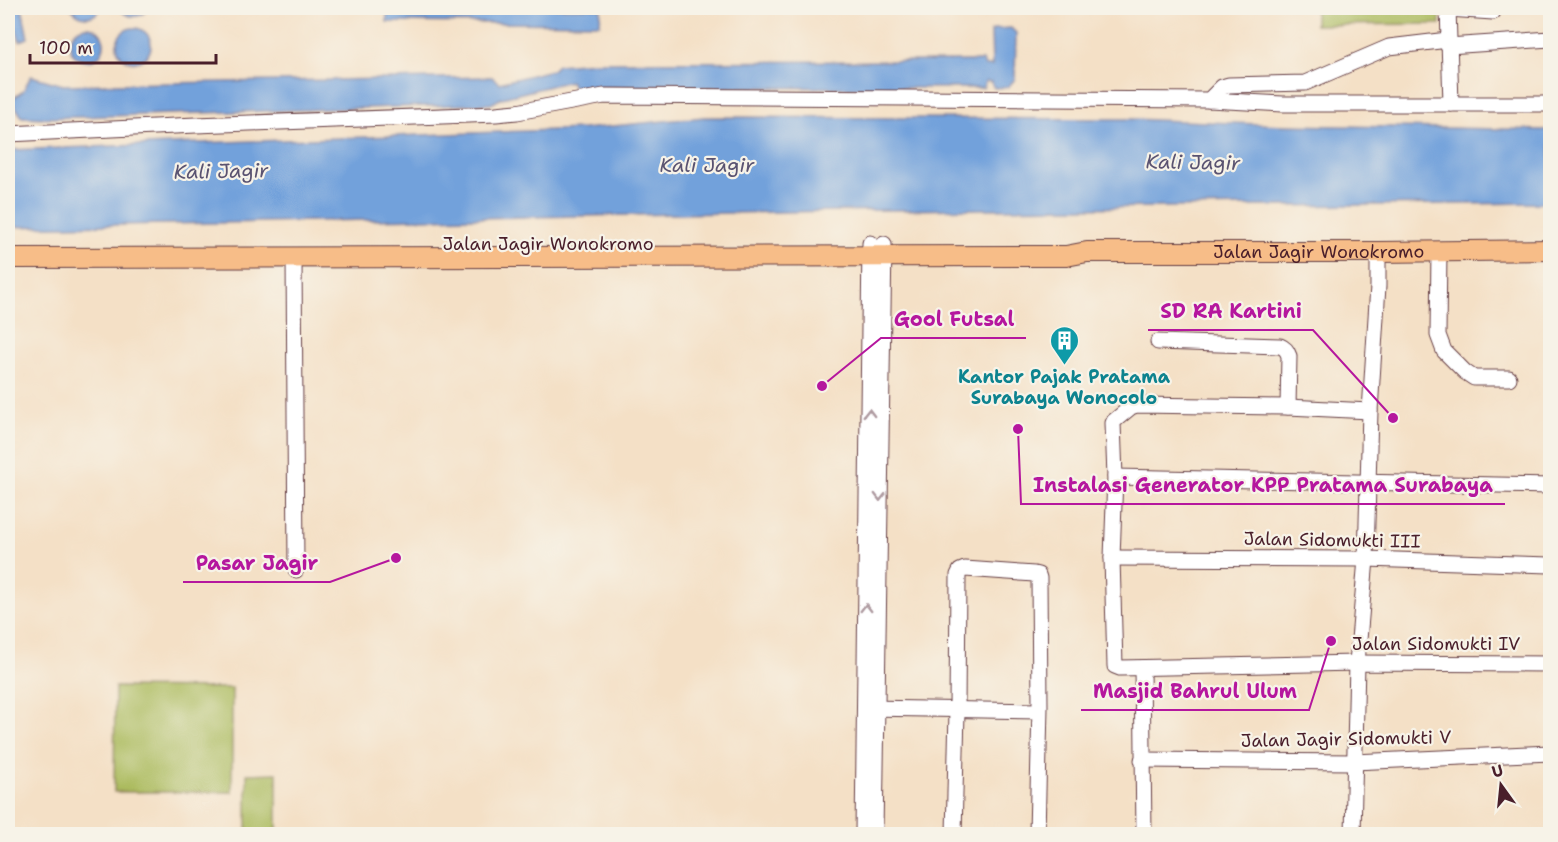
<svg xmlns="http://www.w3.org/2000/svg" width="1558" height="842" viewBox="0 0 1558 842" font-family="'Shantell Sans',sans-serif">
<rect width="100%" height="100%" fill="#f7f3e8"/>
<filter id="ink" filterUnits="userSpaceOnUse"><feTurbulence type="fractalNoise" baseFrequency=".0167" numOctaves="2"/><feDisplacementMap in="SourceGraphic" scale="12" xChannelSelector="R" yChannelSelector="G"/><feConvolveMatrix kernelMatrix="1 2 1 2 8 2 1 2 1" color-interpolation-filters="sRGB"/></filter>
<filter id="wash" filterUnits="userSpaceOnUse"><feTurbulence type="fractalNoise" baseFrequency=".008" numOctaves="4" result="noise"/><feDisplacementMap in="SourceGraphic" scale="24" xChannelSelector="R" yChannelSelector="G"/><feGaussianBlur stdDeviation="1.35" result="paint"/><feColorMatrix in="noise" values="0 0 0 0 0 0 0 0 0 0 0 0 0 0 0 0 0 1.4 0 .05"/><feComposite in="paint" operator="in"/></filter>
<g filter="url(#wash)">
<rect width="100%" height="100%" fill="#f4e0c6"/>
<g fill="#acbb5e" stroke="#7b6d44" stroke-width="1.5">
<path d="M 1315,8 L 1440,8 L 1440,24 L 1315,25 Z"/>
<path d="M 115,687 L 232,688 L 232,792 L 114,792 Z"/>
<path d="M 277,773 L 277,834 L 247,834 L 247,774 Z"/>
</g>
<g fill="#72a1db" stroke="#5e6083" stroke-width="1.5">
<path d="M 8,8 L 22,8 L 28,38 L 20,41 L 12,19 L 8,18 Z"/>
<path d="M 71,8 L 102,8 C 93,20 80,20 71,8 Z"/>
<path d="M 119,8 L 149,8 C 141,19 127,19 119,8 Z"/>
<path d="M 387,8 L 601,8 L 600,24 L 387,22 Z"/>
<circle cx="87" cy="44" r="17"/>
<circle cx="134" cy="45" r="17"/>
<path d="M 1011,28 L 1016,33 L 1015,79 L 1008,87 L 994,88 L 991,82 L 986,81 L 983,88 L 573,87 L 570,81 L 502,98 L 491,104 L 46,118 L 22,117 L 11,100 L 23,91 L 31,76 L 63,85 L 492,77 L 499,83 L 552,70 L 557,65 L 596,62 L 983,61 L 985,66 L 992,66 L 991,31 L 996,29 Z"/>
<path d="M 704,117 L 1131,119 L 1284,125 L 1550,130 L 1550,203 L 889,210 L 8,227 L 8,150 L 583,129 Z"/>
</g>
</g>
<g filter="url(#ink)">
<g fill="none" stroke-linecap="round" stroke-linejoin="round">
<defs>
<g id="minor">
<path d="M 1448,8 L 1451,104"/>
<path d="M 1448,9 L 1493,12"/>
<path d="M 1448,46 L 1550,39"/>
<path d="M 1209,100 L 1283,104 L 1550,104"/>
<path d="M 8,134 L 196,125 L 496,114 L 517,112 L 604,96 L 1209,100 L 1222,87 L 1229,85 L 1305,83 L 1389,47 L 1448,40"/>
<path d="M 1439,250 L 1438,335 L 1444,351 L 1465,372 L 1474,378 L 1509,378"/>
<path d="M 294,257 L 296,570"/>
<path d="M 1158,342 L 1280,346 C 1285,348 1287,350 1289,356 L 1288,407"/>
<path d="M 1370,411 L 1288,407 L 1137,405 L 1131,407 L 1114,421 L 1113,423 L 1115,477 L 1112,558 L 1115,666 L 1120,668 L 1357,663 L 1550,664"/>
<path d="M 1115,477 L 1550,486"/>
<path d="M 1112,558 L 1366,559 L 1550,565"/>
<path d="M 1142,668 L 1144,834"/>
<path d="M 869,708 L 1039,711"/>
<path d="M 1142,760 L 1354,762 L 1550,753"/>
<path d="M 863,834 L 870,243"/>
<path d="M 875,834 L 884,244"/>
<path d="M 954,834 L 957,711 L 958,575 L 960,571 L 965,569 L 1034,574 L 1038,575 L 1039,578 L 1040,707 L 1037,834"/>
<path d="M 1353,834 L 1357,663 L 1366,559 L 1370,411 L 1378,286 L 1378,252"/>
</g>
<g id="major">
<path id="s1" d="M 8,258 L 1051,256 L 1066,256 L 1087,252 L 1378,252 L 1550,250"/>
</g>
</defs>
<use href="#minor" stroke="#643c42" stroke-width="17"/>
<use href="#major" stroke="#643c42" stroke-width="22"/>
<use href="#minor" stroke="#fff" stroke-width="15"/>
<use href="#major" stroke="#f7bd88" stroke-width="20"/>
</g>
<defs><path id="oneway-chevron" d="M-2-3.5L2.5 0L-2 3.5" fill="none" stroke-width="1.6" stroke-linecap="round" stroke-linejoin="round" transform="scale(1.5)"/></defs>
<g stroke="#ae9aa0">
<use href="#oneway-chevron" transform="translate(869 413) rotate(-89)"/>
<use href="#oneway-chevron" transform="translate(880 497) rotate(91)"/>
<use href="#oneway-chevron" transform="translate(866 608) rotate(-90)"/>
</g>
</g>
<defs>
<symbol id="building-pin" viewBox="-11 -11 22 30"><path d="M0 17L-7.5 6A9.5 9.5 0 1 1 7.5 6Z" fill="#0f9aa8" stroke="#f7f3e8"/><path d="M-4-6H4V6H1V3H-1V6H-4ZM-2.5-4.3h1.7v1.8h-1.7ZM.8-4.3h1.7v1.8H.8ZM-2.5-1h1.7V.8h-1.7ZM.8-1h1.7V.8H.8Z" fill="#fff"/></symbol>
</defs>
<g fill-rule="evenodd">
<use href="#building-pin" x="1048" y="324" width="33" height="45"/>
</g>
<g text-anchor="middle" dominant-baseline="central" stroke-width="4.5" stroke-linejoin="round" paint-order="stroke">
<g font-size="18" fill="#4a1f2b" stroke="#f7f3e8">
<text x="548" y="244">Jalan Jagir Wonokromo</text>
<text stroke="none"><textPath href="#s1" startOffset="1311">Jalan Jagir Wonokromo</textPath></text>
<text transform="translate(1332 540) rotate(1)">Jalan Sidomukti III</text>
<text x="1436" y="644">Jalan Sidomukti IV</text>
<text transform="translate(1346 739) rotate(-1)">Jalan Jagir Sidomukti V</text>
</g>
<g font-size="18" font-weight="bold" fill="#0d838f" stroke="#f7f3e8">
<text x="1064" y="377">Kantor Pajak Pratama<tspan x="1064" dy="21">Surabaya Wonocolo</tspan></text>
</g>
<g font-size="20" font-style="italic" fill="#5a5371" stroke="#f7f3e8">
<text transform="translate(1193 162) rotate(1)">Kali Jagir</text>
<text x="707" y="165">Kali Jagir</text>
<text transform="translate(221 171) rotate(-1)">Kali Jagir</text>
</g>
</g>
<path fill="none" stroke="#b5179e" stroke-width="2" d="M1393 418L1313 330H1148M822 386L881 338H1026M1018 429L1021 504H1505M396 558L330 582H183M1331 641L1309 710H1081"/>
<g fill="#b5179e" stroke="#f7f3e8" stroke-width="2">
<circle cx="1393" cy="418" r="6"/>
<circle cx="822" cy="386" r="6"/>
<circle cx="1018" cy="429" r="6"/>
<circle cx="396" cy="558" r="6"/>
<circle cx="1331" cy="641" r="6"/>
</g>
<g font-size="20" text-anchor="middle" font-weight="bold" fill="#b5179e" stroke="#f7f3e8" stroke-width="4.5" stroke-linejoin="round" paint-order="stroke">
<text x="1231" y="318">SD RA Kartini</text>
<text x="954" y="326">Gool Futsal</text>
<text x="1263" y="492">Instalasi Generator KPP Pratama Surabaya</text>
<text x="257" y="570">Pasar Jagir</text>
<text x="1195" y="698">Masjid Bahrul Ulum</text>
</g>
<rect width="1558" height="842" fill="none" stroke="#f7f3e8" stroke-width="30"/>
<g transform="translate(1501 785) rotate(345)" stroke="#f7f3e8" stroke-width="4.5" paint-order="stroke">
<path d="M0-4.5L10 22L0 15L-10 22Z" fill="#4a1f2b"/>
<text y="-9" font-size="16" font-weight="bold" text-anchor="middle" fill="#4a1f2b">U</text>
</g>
<path d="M30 54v9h186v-9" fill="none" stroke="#4a1f2b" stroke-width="3"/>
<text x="39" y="54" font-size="18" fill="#4a1f2b" stroke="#f7f3e8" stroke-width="4.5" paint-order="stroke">100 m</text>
</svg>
